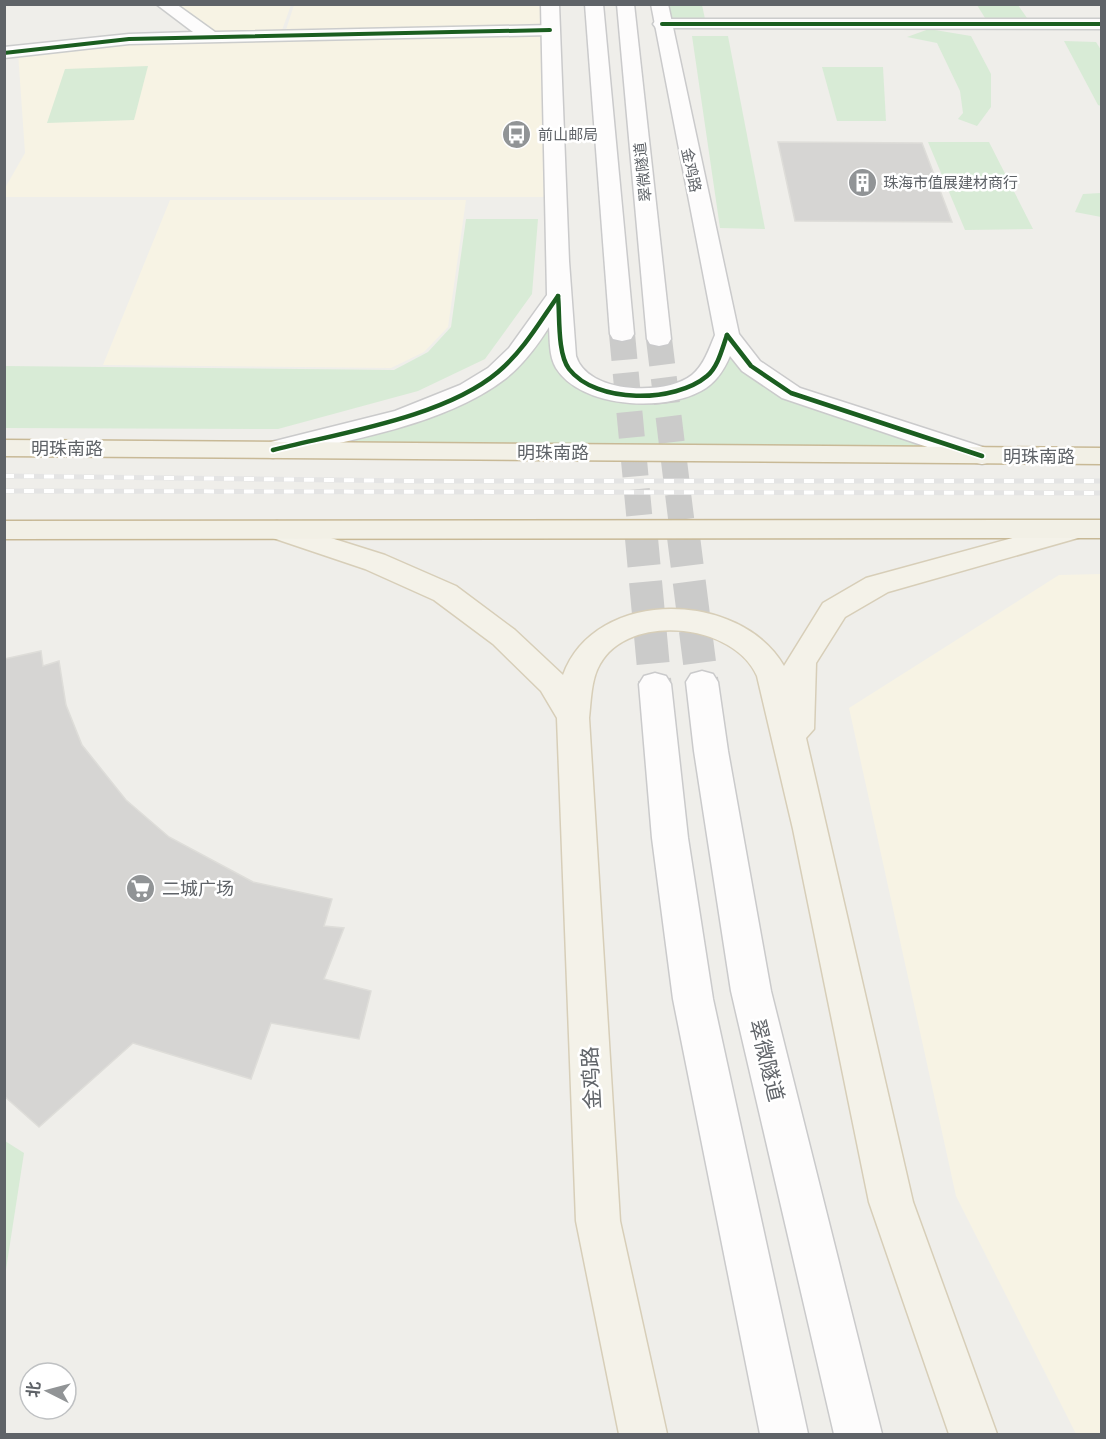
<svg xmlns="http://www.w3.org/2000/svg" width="1106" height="1439" viewBox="0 0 1106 1439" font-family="'Exo 2','Noto Sans SC',sans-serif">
<rect width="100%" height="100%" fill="#efeeea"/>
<g fill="#f7f3e4">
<path d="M 161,5 L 291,5 L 281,33 L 212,36 Z"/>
<path d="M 294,5 L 547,5 L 547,30 L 285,33 Z"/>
<path d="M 548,31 L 553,197 L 5,197 L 5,188 L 25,153 L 18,52 L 130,40 Z"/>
<path d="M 170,200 L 466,200 L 448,327 L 424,352 L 391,368 L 103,365 Z"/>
<path d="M 1101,574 L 1102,1434 L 1076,1434 L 956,1196 L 849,708 L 1059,575 Z"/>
</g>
<g fill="#d8ebd6">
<path d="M 668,5 L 702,5 L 705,19 L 670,19 Z"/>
<path d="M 977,5 L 1018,5 L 1027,18 L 985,18 Z"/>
<path d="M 929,29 L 971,36 L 991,74 L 991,107 L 977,126 L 958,119 L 963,113 L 960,91 L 937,43 L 907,37 Z"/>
<path d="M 692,36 L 728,36 L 765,229 L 720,228 Z"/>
<path d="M 1064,41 L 1096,42 L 1101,50 L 1101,106 L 1098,105 Z"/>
<path d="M 148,66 L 134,120 L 47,123 L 65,69 Z"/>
<path d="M 822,67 L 883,67 L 886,121 L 837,121 Z"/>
<path d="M 928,142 L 989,142 L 1033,229 L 965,230 Z"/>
<path d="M 1101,193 L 1101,217 L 1075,212 L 1083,194 Z"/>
<path d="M 466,219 L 538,219 L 532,294 L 485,359 L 418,391 L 278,429 L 5,428 L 5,366 L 394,370 L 428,352 L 451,327 Z"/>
<path d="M 554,316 L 551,353 L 562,375 L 582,390 L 610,400 L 647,403 L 703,390 L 721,374 L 728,348 L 742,371 L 784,399 L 949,451 L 316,445 L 493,385 Z"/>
<path d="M 5,1141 L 24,1153 L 5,1276 Z"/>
</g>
<g fill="#d6d5d3" stroke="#deddd9" stroke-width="1.5">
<path d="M 778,142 L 922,143 L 952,222 L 795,221 Z"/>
<path d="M 41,651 L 43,666 L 59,661 L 66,705 L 82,745 L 126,800 L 169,837 L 253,882 L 332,899 L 324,926 L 344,928 L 324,979 L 371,991 L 359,1039 L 271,1023 L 251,1079 L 133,1043 L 39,1127 L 4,1096 L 4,659 Z"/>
</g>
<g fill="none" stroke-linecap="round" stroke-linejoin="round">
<g stroke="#cbcbca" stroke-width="26" stroke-dasharray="26 13" stroke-linecap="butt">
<path d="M 622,334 L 641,534"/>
<path d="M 659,339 L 683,534"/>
</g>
<g stroke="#cbcbca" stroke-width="33" stroke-dasharray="33 16" stroke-linecap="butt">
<path d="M 641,533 L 655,684"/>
<path d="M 683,533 L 702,682"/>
</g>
<defs>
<g id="minor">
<path d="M 156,4 L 176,4 L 215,32 L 550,25 L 556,26 L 559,30 L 556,34 L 550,35 L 129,44 L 4,58 L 4,47 L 129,34 L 193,32 Z"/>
<path d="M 662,19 L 1102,19 L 1102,29 L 656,28 L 653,24 L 656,20 Z"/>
</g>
<g id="secondary">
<path d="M 541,4 L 559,4 L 569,261 L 576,356 C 587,394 666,396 692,375 C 704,365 709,349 715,335 L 651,4 L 668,4 L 739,334 L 760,361 L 800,388 L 992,450 L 996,456 L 992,462 L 982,464 L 972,462 L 782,398 L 742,371 L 730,356 C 724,370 715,384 701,391 C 663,412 581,408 556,368 C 549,356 550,341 549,327 C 537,346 523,365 505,379 C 443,426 347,440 273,458 L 263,456 L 259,450 L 263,444 L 395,411 L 460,385 L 488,368 L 509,348 L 547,295 Z"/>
<path d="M 585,4 L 603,4 L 634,334 L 631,339 L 622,341 L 613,339 L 610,334 Z"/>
<path d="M 617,4 L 634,4 L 671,339 L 668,344 L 659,346 L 650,344 L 647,339 Z"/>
<path d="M 702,671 L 713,674 L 718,682 L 728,751 L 771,991 L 882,1434 L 834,1434 L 731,991 L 694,751 L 686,682 L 691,674 Z"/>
<path d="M 655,673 L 666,676 L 671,684 L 688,838 L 713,999 L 808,1434 L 760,1434 L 673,999 L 652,838 L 639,684 L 644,676 Z"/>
</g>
<path id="primary" d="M 277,521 L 385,555 L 456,586 L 515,630 L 563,675 C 595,587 740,590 784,666 L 823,603 L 866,578 L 1075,521 L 1085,524 L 1089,530 L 1085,536 L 888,592 L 845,617 L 816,663 L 814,729 L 806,738 L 913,1202 L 997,1434 L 949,1434 L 869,1202 L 793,829 L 757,676 C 734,623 629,612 600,664 C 591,679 591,701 589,718 L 620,1221 L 667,1434 L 619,1434 L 576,1221 L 557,718 L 541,691 L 493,644 L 434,600 L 365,569 L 267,536 L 263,530 L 267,524 Z"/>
<g id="trunk">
<path d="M 4,440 L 1102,448 L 1102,464 L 4,456 Z"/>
<path d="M 1102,520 L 1102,538 L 4,539 L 4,521 Z"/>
</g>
</defs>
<use href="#minor" stroke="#cbcccc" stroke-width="3"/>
<use href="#secondary" stroke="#cacacb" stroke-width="3"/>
<use href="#primary" stroke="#d7ceb8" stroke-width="3"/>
<use href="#trunk" stroke="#c8b996" stroke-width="3"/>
<use href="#minor" fill="#fdfcfc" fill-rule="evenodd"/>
<use href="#secondary" fill="#fdfcfc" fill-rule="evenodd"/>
<use href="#primary" fill="#f4f2e9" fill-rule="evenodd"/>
<use href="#trunk" fill="#f2f0e6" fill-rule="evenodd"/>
<defs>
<g id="rail">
<path d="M 4,476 L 413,481 L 1102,481"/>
<path d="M 4,491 L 1102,493"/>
</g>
</defs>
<use href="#rail" stroke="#e4e4e4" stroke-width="5"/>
<use href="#rail" stroke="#fff" stroke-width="4" stroke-dasharray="10" stroke-linecap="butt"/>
<defs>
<g id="cycleway-far1">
<path d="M 662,24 L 1102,24"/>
<path d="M 4,53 L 129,39 L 550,30"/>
</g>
<g id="cycleway">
<path d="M 558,296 C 560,315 557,353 569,369 C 596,404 675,403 707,376 C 718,367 722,349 727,335"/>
<path d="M 727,335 L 751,366 L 791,393 L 982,456"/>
<path d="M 273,450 C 340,433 445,417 498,372 C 524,350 539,323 558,296"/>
</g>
</defs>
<use href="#cycleway-far1" stroke="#fff" stroke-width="6"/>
<use href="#cycleway" stroke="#fff" stroke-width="8"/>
<use href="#cycleway-far1" stroke="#1b5e20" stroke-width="4"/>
<use href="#cycleway" stroke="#1b5e20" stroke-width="4.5"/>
</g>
<defs>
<symbol id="bus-disc" viewBox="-11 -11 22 22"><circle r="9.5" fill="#919496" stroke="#fff"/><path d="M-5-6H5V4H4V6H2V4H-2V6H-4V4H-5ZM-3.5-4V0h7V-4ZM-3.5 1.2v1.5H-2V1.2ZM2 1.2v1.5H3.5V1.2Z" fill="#fff"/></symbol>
<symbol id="building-disc" viewBox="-11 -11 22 22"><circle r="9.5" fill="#919496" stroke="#fff"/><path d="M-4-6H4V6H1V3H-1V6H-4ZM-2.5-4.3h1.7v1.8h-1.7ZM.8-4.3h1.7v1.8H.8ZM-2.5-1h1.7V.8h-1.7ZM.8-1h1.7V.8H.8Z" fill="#fff"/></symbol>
<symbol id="supermarket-disc" viewBox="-11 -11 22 22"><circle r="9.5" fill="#919496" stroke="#fff"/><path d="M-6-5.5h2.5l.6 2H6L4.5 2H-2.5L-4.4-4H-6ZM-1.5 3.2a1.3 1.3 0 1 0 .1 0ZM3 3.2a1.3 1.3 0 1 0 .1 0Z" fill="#fff"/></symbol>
</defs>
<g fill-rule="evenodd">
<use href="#bus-disc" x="500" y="118" width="33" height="33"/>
<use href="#building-disc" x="846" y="166" width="33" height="33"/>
<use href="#supermarket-disc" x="124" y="872" width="33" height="33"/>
</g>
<g text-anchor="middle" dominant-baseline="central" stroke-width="5" stroke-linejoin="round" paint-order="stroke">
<g font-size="15" fill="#5f6368" stroke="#fff" text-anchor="start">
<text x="538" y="134">前山邮局</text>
<text x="883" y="182">珠海市值展建材商行</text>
</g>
<g font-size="15" fill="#5f6368" stroke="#fff">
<text transform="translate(692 170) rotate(78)">金鸡路</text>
<text transform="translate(642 172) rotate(-96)">翠微隧道</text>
</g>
<g font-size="18" fill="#5f6368" stroke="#fff">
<text x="67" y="448">明珠南路</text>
<text x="553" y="452">明珠南路</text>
<text x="1039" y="456">明珠南路</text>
</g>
<g font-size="18" fill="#5f6368" stroke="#fff" text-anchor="start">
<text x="162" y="888">二城广场</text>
</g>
<g font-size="21" fill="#5f6368" stroke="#fff">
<text transform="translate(768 1060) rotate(76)">翠微隧道</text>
<text transform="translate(590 1078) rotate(-93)">金鸡路</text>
</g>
</g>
<rect width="1106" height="1439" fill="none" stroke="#5f6368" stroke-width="12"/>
<g transform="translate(48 1391) rotate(276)"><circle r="28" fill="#ffffff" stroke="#bfc1c3" stroke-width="1.5"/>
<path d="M0-4.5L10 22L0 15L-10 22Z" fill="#919496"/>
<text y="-9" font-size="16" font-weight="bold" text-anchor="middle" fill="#5f6368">北</text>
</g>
</svg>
